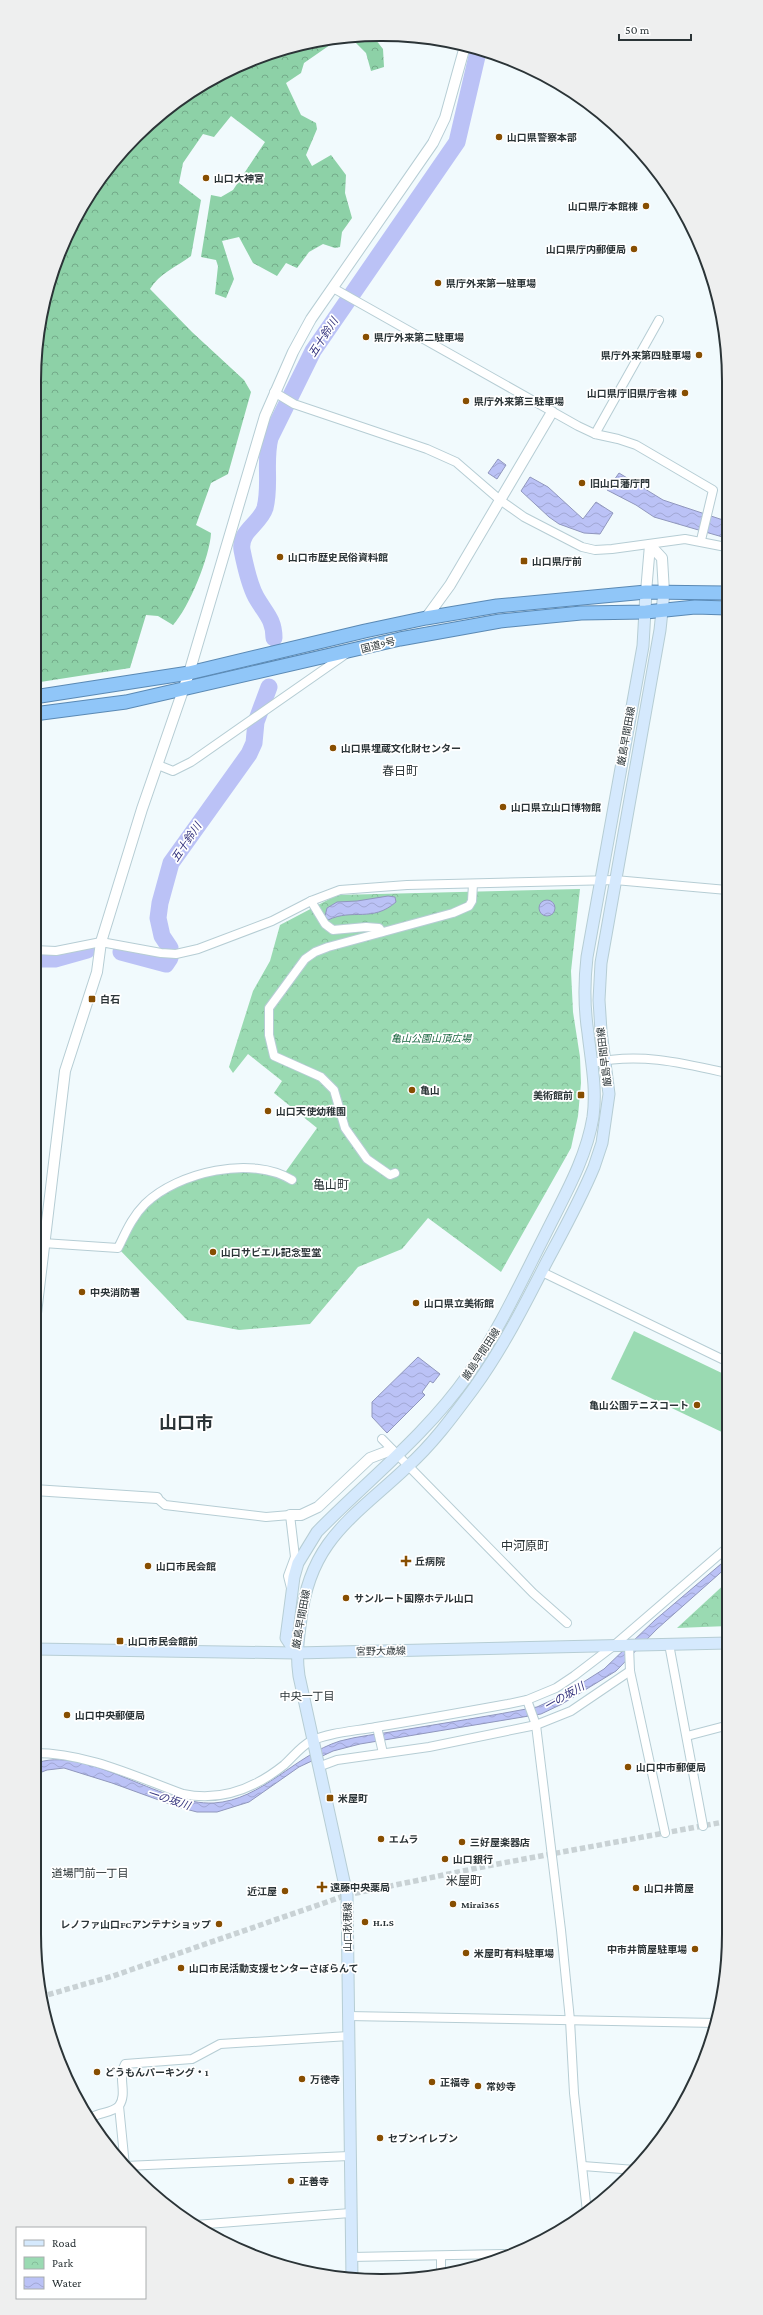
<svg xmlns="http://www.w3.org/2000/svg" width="763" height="2315" viewBox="0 0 763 2315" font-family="'Crimson Pro','Noto Sans JP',serif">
<defs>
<pattern id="forest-crowns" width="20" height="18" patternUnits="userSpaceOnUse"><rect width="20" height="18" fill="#8dd1a7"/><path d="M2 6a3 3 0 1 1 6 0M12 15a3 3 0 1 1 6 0" fill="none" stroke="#73aa89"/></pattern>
<pattern id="park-crowns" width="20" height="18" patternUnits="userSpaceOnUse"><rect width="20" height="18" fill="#9adab2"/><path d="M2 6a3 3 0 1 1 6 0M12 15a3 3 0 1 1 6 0" fill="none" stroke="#85bc9a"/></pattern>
<pattern id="water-waves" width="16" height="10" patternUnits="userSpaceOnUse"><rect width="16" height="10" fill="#bbc2f6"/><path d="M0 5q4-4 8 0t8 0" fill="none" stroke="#a1a7d4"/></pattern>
</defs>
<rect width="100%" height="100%" fill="#f1fafd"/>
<g fill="url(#forest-crowns)">
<path d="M 372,35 L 383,49 L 384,67 L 371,71 L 366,53 L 351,38 L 348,37 Z"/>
<path d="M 340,38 L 304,63 L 301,73 L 286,83 L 301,115 L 316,123 L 317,129 L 306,155 L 312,166 L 331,155 L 346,175 L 345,193 L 352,218 L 342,232 L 340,247 L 335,248 L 323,244 L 309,252 L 297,268 L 286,263 L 277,276 L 253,263 L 239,237 L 222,241 L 234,279 L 226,298 L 215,294 L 218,266 L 216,260 L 201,257 L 211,195 L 221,197 L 233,190 L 265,142 L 231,116 L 214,137 L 203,134 L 183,163 L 179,183 L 201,200 L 191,256 C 176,267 159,274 150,289 L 192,332 L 244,380 L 251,392 L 228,474 L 211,483 L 196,525 L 211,533 C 210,556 189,608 173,625 L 158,616 L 146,615 L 130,668 L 34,683 L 34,381 L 41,313 L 61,248 L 93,188 L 136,136 L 189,92 L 249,60 L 314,41 Z"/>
</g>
<g fill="url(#park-crowns)">
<path d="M 580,889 L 571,971 L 573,1012 L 580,1057 L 581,1083 L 578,1116 L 571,1148 L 501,1272 L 428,1218 L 402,1249 L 358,1267 L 310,1324 L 239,1330 L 187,1320 L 118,1248 L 134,1217 L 171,1186 L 229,1167 L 284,1174 L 317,1128 L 274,1093 L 282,1081 L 248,1054 L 233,1073 L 229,1067 L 253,991 L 270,961 L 280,925 L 337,895 Z"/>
<path d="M 728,1581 L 728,1626 L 677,1628 Z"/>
</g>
<path fill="#9adab2" d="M 634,1331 L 728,1376 L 728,1431 L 726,1434 L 611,1379 Z"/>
<g fill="url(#water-waves)" stroke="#9097bd">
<path d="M 498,459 L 506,465 L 497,479 L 488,473 Z"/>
<path d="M 619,473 L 663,500 L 726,521 L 726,538 L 654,517 L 636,505 L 607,490 Z"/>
<path d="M 530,477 L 548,487 L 583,519 L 596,502 L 613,513 L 600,534 L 584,533 L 559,524 L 549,517 L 521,491 Z"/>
<path d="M 388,896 L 395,897 L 396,902 C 372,923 353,908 328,920 L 325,916 L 327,908 L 337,902 L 357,901 Z"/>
<circle cx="547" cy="908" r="8"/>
<path d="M 418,1357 L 440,1374 L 433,1383 L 430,1381 L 422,1392 L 425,1395 L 387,1433 L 372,1417 L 372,1402 Z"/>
<path d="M 728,1558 L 728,1566 L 657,1629 L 616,1671 L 562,1704 L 541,1714 L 360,1744 L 333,1751 L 299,1767 L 249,1802 L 217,1812 L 197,1812 L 178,1807 L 112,1783 L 64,1768 L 47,1770 L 34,1775 L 34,1764 C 85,1743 160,1806 214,1803 C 262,1800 295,1755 340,1741 C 358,1736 379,1734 397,1731 C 444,1723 491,1716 537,1707 L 563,1695 L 604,1669 L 655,1620 Z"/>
</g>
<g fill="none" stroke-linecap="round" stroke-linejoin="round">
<g stroke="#bbc2f6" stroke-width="17">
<path d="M 274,638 C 274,619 265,613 256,597 C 249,584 245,565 242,550 C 239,531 260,524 265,508 C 271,485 264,461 270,438 L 313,351 L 457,142 L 478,52"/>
<path d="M 121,952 L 166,964 L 170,958 L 170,948 L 162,936 L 158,918 L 160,903 L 171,863 L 249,754 L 254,743 L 256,722 L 269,687"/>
<path d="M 34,959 L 55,959 L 87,950"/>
</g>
<path stroke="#c9d2d5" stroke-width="5.5" stroke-dasharray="5.5 3" stroke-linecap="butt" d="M 40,1997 L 113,1976 L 347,1895 L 492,1865 L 729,1821"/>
<defs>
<g id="minor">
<path d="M 333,288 L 578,426 L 595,434 L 618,439 L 636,445 L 713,490 L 701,540"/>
<path d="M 274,392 L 294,404 L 427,449 L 456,462 L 500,500 L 524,517 L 582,547 L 595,550 L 612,549 L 685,539 L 726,547"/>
<path d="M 595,434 L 659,320"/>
<path d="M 158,765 L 173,771 L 191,762 L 346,654"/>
<path d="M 311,901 L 325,924 L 333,930 L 366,927 L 379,928 L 382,932"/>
<path d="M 34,950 L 56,951 L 101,942 L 161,953 L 176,954 L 198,949 L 272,921 L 311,901 L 340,890 L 407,885 L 615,880 L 727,890"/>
<path d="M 593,1063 C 638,1052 683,1063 727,1073"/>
<path d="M 395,1173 L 390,1175 L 367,1159 L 345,1128 L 334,1090 L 321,1077 L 274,1056 L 269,1035 L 269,1008 L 305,959 L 315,952 L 328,947 L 453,913 L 469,906 L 472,901 L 473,884"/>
<path d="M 43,1243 L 118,1248 C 126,1232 132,1217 145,1204 C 178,1172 252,1155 292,1180"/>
<path d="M 542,1272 L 728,1362"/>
<path d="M 382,1439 L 533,1593 L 567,1623"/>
<path d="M 157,1498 L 165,1505 L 266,1517 L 290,1515 L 295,1557 L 288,1576 L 291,1588"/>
<path d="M 669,1644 L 703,1826"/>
<path d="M 629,1646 L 630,1671 L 665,1833"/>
<path d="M 527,1700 L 536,1725 L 561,1930 L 570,2020 L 574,2093 L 587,2212"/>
<path d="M 377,1727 L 383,1753"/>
<path d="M 687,1736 L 729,1725"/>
<path d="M 34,1753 C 87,1753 134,1776 183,1794 C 221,1802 254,1789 284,1765 C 293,1757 300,1747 311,1741 C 331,1732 356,1731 376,1727 C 420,1720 464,1712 508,1704 L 527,1700 L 556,1688 L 574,1676 L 612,1647 L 728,1547"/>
<path d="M 318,1767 L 337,1760 L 429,1747 L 536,1725 L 571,1711 L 630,1671"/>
<path d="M 348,2016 L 716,2023"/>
<path d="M 349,2036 L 220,2044 L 192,2059 L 125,2064 C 117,2077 128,2093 119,2106 L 125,2166 L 349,2156"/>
<path d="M 92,2117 C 101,2112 112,2113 119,2106"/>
<path d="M 583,2166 L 635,2170"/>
<path d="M 195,2225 L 350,2213"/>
<path d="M 351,2257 L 504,2254"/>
<path d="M 441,2274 L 441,2257"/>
</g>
<g id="tertiary">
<path d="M 650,545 L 662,558 L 664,592"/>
<path d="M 646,592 L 650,545"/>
<path d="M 426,618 L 450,585 L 552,412"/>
<path d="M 34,1330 L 65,1071 L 97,972 L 101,942 L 142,809 L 189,673 L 265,416 L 293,352 L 311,319 L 433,143 L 445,118 L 465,46"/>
<path d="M 34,1490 L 157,1498"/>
<path d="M 290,1515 L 301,1515 L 318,1507 L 370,1458 L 391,1450"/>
</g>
<g id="secondary">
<path d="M 34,1649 L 296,1653 L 728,1643"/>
<path d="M 296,1653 L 286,1638 L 294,1577 L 298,1563 L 317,1532 C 368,1480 426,1435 468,1375 C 498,1332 520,1284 544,1237 C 563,1198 586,1160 593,1117 C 597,1088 591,1061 588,1033 C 584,1007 584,983 587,957 L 643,646 L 646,592"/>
<path d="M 352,2279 L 347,1895 L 299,1676 C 296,1655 298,1640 301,1619 C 310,1540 354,1517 407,1467 C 432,1445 454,1415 474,1388 C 502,1349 523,1308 545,1265 C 562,1233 580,1201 594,1167 L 602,1143 L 609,1094 L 601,1031 L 599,1000 L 601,963 L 660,630 L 664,592"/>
</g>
<g id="trunk">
<path d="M 34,697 L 189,673 L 365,631 L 426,618 L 497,606 L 646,592 L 726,593"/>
<path d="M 34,714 L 126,702 L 400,639 L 500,621 L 581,613 L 646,612 L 695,607 L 727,608"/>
</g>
</defs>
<use href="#minor" stroke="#b6cdd4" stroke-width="10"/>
<use href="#tertiary" stroke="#b6cdd4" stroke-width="12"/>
<use href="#secondary" stroke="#b6cdd4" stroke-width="13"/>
<use href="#trunk" stroke="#5a89b4" stroke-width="15"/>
<use href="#minor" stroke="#fff" stroke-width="8"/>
<use href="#tertiary" stroke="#fff" stroke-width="10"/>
<use href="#secondary" stroke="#d5e9fd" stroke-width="11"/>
<use href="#trunk" stroke="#90c6f8" stroke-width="13"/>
</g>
<g fill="#874e01" stroke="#fff" stroke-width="1.5">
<circle cx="499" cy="137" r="4"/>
<circle cx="206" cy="178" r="4"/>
<circle cx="646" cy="206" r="4"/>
<circle cx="634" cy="249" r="4"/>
<circle cx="438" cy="283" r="4"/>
<circle cx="366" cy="337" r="4"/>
<circle cx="699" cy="355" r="4"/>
<circle cx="685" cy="393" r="4"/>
<circle cx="466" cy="401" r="4"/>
<circle cx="582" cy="483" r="4"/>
<circle cx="280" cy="557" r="4"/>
<rect x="520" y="557" width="8" height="8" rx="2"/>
<circle cx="333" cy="748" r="4"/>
<circle cx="503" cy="807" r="4"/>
<rect x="88" y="995" width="8" height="8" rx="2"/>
<circle cx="412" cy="1090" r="4"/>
<rect x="577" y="1091" width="8" height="8" rx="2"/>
<circle cx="268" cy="1111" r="4"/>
<circle cx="213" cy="1252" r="4"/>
<circle cx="82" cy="1292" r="4"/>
<circle cx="416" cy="1303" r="4"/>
<circle cx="697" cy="1405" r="4"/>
<path d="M404 1555h4v4h4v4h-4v4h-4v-4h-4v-4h4z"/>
<circle cx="148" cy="1566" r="4"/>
<circle cx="346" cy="1598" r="4"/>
<rect x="116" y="1637" width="8" height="8" rx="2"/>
<circle cx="67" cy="1715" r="4"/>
<circle cx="628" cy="1767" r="4"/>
<rect x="326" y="1794" width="8" height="8" rx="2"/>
<circle cx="381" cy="1839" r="4"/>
<circle cx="462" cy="1842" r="4"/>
<circle cx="445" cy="1859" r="4"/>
<path d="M320 1881h4v4h4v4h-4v4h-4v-4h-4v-4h4z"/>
<circle cx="636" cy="1888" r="4"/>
<circle cx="285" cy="1891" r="4"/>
<circle cx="453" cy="1904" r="4"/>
<circle cx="365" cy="1922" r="4"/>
<circle cx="219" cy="1924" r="4"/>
<circle cx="695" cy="1949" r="4"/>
<circle cx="466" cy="1953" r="4"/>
<circle cx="181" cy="1968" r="4"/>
<circle cx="97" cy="2072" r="4"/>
<circle cx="302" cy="2079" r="4"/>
<circle cx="432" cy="2082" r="4"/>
<circle cx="478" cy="2086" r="4"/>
<circle cx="380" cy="2138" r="4"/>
<circle cx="291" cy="2181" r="4"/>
</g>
<g text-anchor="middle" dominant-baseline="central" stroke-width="3.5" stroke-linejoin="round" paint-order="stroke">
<g font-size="10" font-weight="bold" fill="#2b3437" stroke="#fff" text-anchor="start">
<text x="507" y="137">山口県警察本部</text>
<text x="214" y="178">山口大神宮</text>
<text x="638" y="206" text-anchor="end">山口県庁本館棟</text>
<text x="626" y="249" text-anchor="end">山口県庁内郵便局</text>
<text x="446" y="283">県庁外来第一駐車場</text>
<text x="374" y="337">県庁外来第二駐車場</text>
<text x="691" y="355" text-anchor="end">県庁外来第四駐車場</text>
<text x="677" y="393" text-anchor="end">山口県庁旧県庁舎棟</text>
<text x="474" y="401">県庁外来第三駐車場</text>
<text x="590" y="483">旧山口藩庁門</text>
<text x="288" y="557">山口市歴史民俗資料館</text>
<text x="532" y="561">山口県庁前</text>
<text x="341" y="748">山口県埋蔵文化財センター</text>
<text x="511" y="807">山口県立山口博物館</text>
<text x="100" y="999">白石</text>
<text x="420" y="1090">亀山</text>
<text x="573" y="1095" text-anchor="end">美術館前</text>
<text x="276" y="1111">山口天使幼稚園</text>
<text x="221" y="1252">山口サビエル記念聖堂</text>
<text x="90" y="1292">中央消防署</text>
<text x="424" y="1303">山口県立美術館</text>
<text x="689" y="1405" text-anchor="end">亀山公園テニスコート</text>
<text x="415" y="1561">丘病院</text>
<text x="156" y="1566">山口市民会館</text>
<text x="354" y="1598">サンルート国際ホテル山口</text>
<text x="128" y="1641">山口市民会館前</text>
<text x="75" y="1715">山口中央郵便局</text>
<text x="636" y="1767">山口中市郵便局</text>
<text x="338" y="1798">米屋町</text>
<text x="389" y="1839">エムラ</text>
<text x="470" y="1842">三好屋楽器店</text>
<text x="453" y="1859">山口銀行</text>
<text x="330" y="1887">遠藤中央薬局</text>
<text x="644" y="1888">山口井筒屋</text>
<text x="277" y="1891" text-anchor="end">近江屋</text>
<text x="461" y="1904">Mirai365</text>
<text x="373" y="1922">H.I.S</text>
<text x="211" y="1924" text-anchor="end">レノファ山口FCアンテナショップ</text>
<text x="687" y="1949" text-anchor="end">中市井筒屋駐車場</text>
<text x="474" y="1953">米屋町有料駐車場</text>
<text x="189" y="1968">山口市民活動支援センターさぽらんて</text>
<text x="105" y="2072">どうもんパーキング・1</text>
<text x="310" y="2079">万徳寺</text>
<text x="440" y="2082">正福寺</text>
<text x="486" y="2086">常妙寺</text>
<text x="388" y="2138">セブンイレブン</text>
<text x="299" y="2181">正善寺</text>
</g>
<g font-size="10" fill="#2b3437" stroke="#fff">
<text transform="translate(378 645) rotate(-14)">国道9号</text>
<text transform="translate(626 736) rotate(-80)">厳島早間田線</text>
<text transform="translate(604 1057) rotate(-97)">厳島早間田線</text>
<text transform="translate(481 1354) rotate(-57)">厳島早間田線</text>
<text transform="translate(301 1619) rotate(-80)">厳島早間田線</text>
<text transform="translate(381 1651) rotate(-1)">宮野大歳線</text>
<text transform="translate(347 1927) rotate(-90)">山口秋穂線</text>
</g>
<g font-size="10" font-style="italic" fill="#1a6740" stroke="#fff">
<text x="431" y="1038">亀山公園山頂広場</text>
</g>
<g font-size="11" font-style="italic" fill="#33327c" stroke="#fff">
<text transform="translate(323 337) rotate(-57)">五十鈴川</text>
<text transform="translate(186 842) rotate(-56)">五十鈴川</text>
<text transform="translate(564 1696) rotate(-30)">一の坂川</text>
<text transform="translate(169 1799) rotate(18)">一の坂川</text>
</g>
<g font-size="11" fill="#2b3437" stroke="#fff">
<text x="307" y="1696">中央一丁目</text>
<text x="90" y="1873">道場門前一丁目</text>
</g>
<g font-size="12" fill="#2b3437" stroke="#fff">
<text x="400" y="771">春日町</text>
<text x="331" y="1185">亀山町</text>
<text x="525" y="1546">中河原町</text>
<text x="464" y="1881">米屋町</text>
</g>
<g font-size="18" font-weight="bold" fill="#2b3437" stroke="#fff">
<text x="186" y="1423">山口市</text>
</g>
</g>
<path d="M0 0H763V2315H0ZM381 41H382A340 340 0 0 1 722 381V1934A340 340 0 0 1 382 2274H381A340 340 0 0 1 41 1934V381A340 340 0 0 1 381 41Z" fill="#eeefef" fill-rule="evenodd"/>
<path fill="none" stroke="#2b3437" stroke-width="2" d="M381 41H382A340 340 0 0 1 722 381V1934A340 340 0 0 1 382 2274H381A340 340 0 0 1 41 1934V381A340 340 0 0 1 381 41Z"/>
<rect x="16" y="2227" width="130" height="72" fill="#ffffff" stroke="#aaaeaf"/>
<rect x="24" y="2240" width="20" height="6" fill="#d5e9fd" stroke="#aaaeaf"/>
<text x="52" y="2247" font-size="12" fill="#2b3437">Road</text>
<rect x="24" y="2257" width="20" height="12" fill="url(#park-crowns)" stroke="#aaaeaf"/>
<text x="52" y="2267" font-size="12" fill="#2b3437">Park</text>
<rect x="24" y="2277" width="20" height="12" fill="url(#water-waves)" stroke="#aaaeaf"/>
<text x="52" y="2287" font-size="12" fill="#2b3437">Water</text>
<path d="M619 34v6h72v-6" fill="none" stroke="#2b3437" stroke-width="2"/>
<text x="625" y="34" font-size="12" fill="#2b3437" stroke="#ffffff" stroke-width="3" paint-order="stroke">50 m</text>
</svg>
